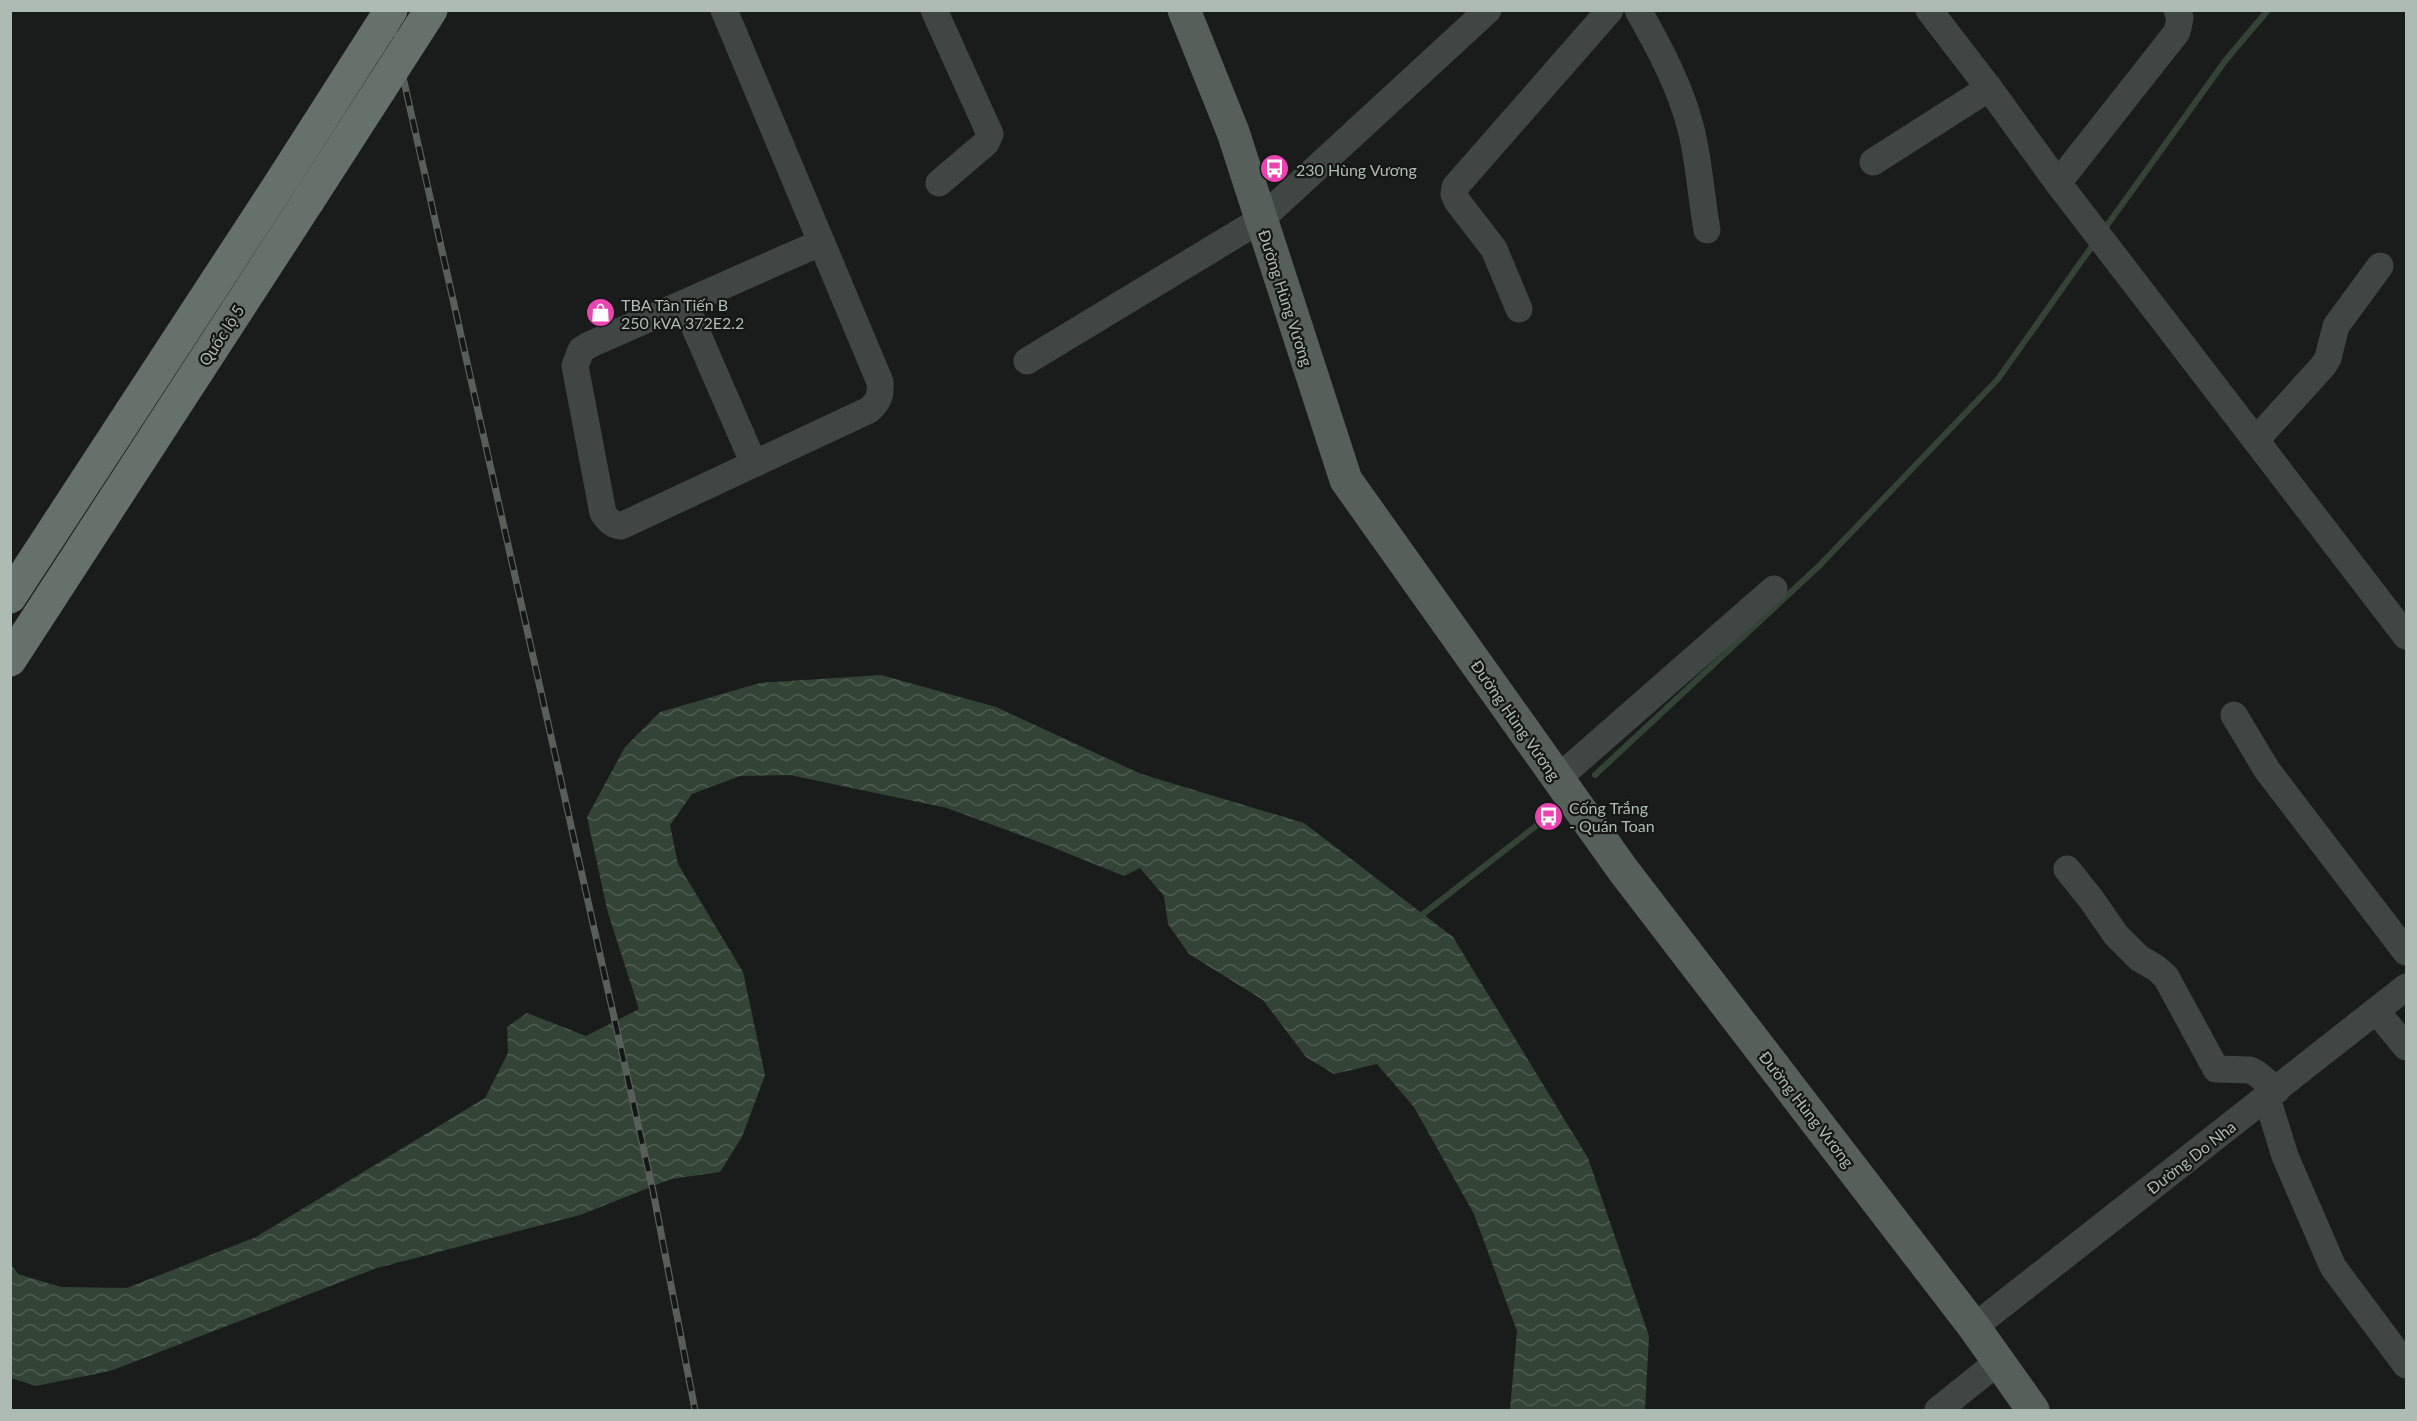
<svg xmlns="http://www.w3.org/2000/svg" width="2417" height="1421" viewBox="0 0 2417 1421" font-family="Lato,sans-serif">
<defs>
<pattern id="water-waves" width="16" height="10" patternUnits="userSpaceOnUse" patternTransform="scale(1.5)"><rect width="16" height="10" fill="#334436"/><path d="M0 5q4-4 8 0t8 0" fill="none" stroke="#4e5d51"/></pattern>
</defs>
<rect width="100%" height="100%" fill="#1a1c1b"/>
<path fill="url(#water-waves)" d="M 881,675 L 996,707 L 1141,774 L 1304,823 L 1453,937 L 1588,1158 L 1649,1336 L 1645,1410 L 1510,1410 L 1517,1331 L 1474,1214 L 1414,1107 L 1377,1064 L 1334,1074 L 1306,1057 L 1263,1000 L 1189,954 L 1168,924 L 1164,896 L 1140,868 L 1124,876 L 1047,845 L 947,808 L 790,775 L 740,776 L 692,794 L 670,825 L 678,864 L 743,972 L 765,1075 L 742,1137 L 720,1172 L 671,1179 L 580,1215 L 377,1268 L 110,1371 L 36,1386 L 11,1378 L 11,1265 L 18,1274 L 61,1287 L 127,1288 L 256,1237 L 485,1098 L 508,1053 L 507,1027 L 527,1013 L 586,1036 L 639,1009 L 608,913 L 587,817 L 625,747 L 660,712 L 760,683 Z"/>
<g fill="none" stroke-linecap="round" stroke-linejoin="round">
<g stroke="#334436" stroke-width="6">
<path d="M 2103,231 L 2225,61 L 2268,10"/>
<path d="M 1595,775 L 1820,565 L 1998,379 L 2095,242"/>
<path d="M 1418,918 L 1541,822"/>
</g>
<g stroke="#404643" stroke-width="27">
<path d="M 724,10 L 880,382 C 881,395 879,401 869,410 L 621,526 C 612,525 608,520 603,513 L 575,366 L 581,350 L 589,345 L 820,243"/>
<path d="M 934,10 L 990,134 L 986,143 L 939,183"/>
<path d="M 1638,10 C 1660,49 1680,86 1691,129 C 1699,161 1701,196 1707,230"/>
<path d="M 1929,10 L 1989,88 L 2058,183 L 2406,636"/>
<path d="M 1873,162 L 1989,88"/>
<path d="M 2058,183 L 2177,32 L 2180,18 L 2177,10"/>
<path d="M 685,305 L 754,464"/>
<path d="M 1519,309 L 1494,249 L 1457,201 L 1454,194 L 1455,187 L 1610,10"/>
<path d="M 1027,361 L 1260,220 L 1488,10"/>
<path d="M 2256,440 L 2323,366 L 2328,358 L 2336,326 L 2380,266"/>
<path d="M 2234,715 L 2267,770 L 2406,952"/>
<path d="M 1557,779 L 1774,589"/>
<path d="M 2067,869 L 2091,899 L 2116,935 L 2139,958 L 2156,968 L 2166,977 L 2216,1069 L 2250,1070 L 2256,1073 L 2277,1090"/>
<path d="M 2377,1012 L 2406,1047"/>
<path d="M 2267,1098 L 2285,1156 L 2333,1267 L 2406,1365"/>
<path d="M 1974,1327 L 2406,987"/>
<path d="M 1938,1410 L 1999,1361"/>
</g>
<path stroke="#575f5b" stroke-width="33" d="M 1184,10 L 1233,132 L 1346,480 L 1623,870 L 1974,1327 L 2033,1410"/>
<g stroke="#67716b" stroke-width="33">
<path d="M 10,597 L 283,179"/>
<path d="M 10,660 L 308,201"/>
</g>
<defs>
<path id="rail" d="M 388,10 L 653,1191 L 695,1410"/>
</defs>
<use href="#rail" stroke="#585f5b" stroke-width="7"/>
<use href="#rail" stroke="#151716" stroke-width="4.5" stroke-dasharray="14" stroke-linecap="butt"/>
<g stroke="#67716b" stroke-width="33">
<path d="M 283,179 L 391,10"/>
<path d="M 308,201 L 431,10"/>
</g>
</g>
<defs>
<symbol id="bus-disc" viewBox="-11 -11 22 22"><circle r="9.5" fill="#e944af" stroke="#151716"/><path d="M-5-6H5V4H4V6H2V4H-2V6H-4V4H-5ZM-3.5-4V0h7V-4ZM-3.5 1.2v1.5H-2V1.2ZM2 1.2v1.5H3.5V1.2Z" fill="#fff"/></symbol>
<symbol id="shop-disc" viewBox="-11 -11 22 22"><circle r="9.5" fill="#e944af" stroke="#151716"/><path d="M-5-2.5h2.3a2.7 3.5 0 0 1 5.4 0H5L5.5 6h-11ZM-1.5-2.5h3a1.5 2.3 0 0 0-3 0Z" fill="#fff"/></symbol>
</defs>
<g fill-rule="evenodd">
<use href="#bus-disc" x="1258" y="152" width="33" height="33"/>
<use href="#shop-disc" x="584" y="296" width="33" height="33"/>
<use href="#bus-disc" x="1532" y="800" width="33" height="33"/>
</g>
<g text-anchor="middle" dominant-baseline="central" stroke-width="4.5" stroke-linejoin="round" paint-order="stroke">
<g font-size="16" fill="#adbbb2" stroke="#151716" text-anchor="start">
<text x="1296" y="169">230 Hùng Vương</text>
<text x="621" y="304">TBA Tân Tiến B<tspan x="621" dy="18">250 kVA 372E2.2</tspan></text>
<text x="1569" y="807">Cống Trắng<tspan x="1569" dy="18">- Quán Toan</tspan></text>
</g>
<g font-size="16" fill="#adbbb2" stroke="#151716">
<text transform="translate(1286 298) rotate(72)">Đường Hùng Vương</text>
<text transform="translate(221 335) rotate(-57)">Quốc lộ 5</text>
<text transform="translate(1516 720) rotate(55)">Đường Hùng Vương</text>
<text transform="translate(1807 1109) rotate(52)">Đường Hùng Vương</text>
<text transform="translate(2191 1157) rotate(-38)">Đường Do Nha</text>
</g>
</g>
<rect width="2417" height="1421" fill="none" stroke="#adbbb2" stroke-width="24"/>
</svg>
